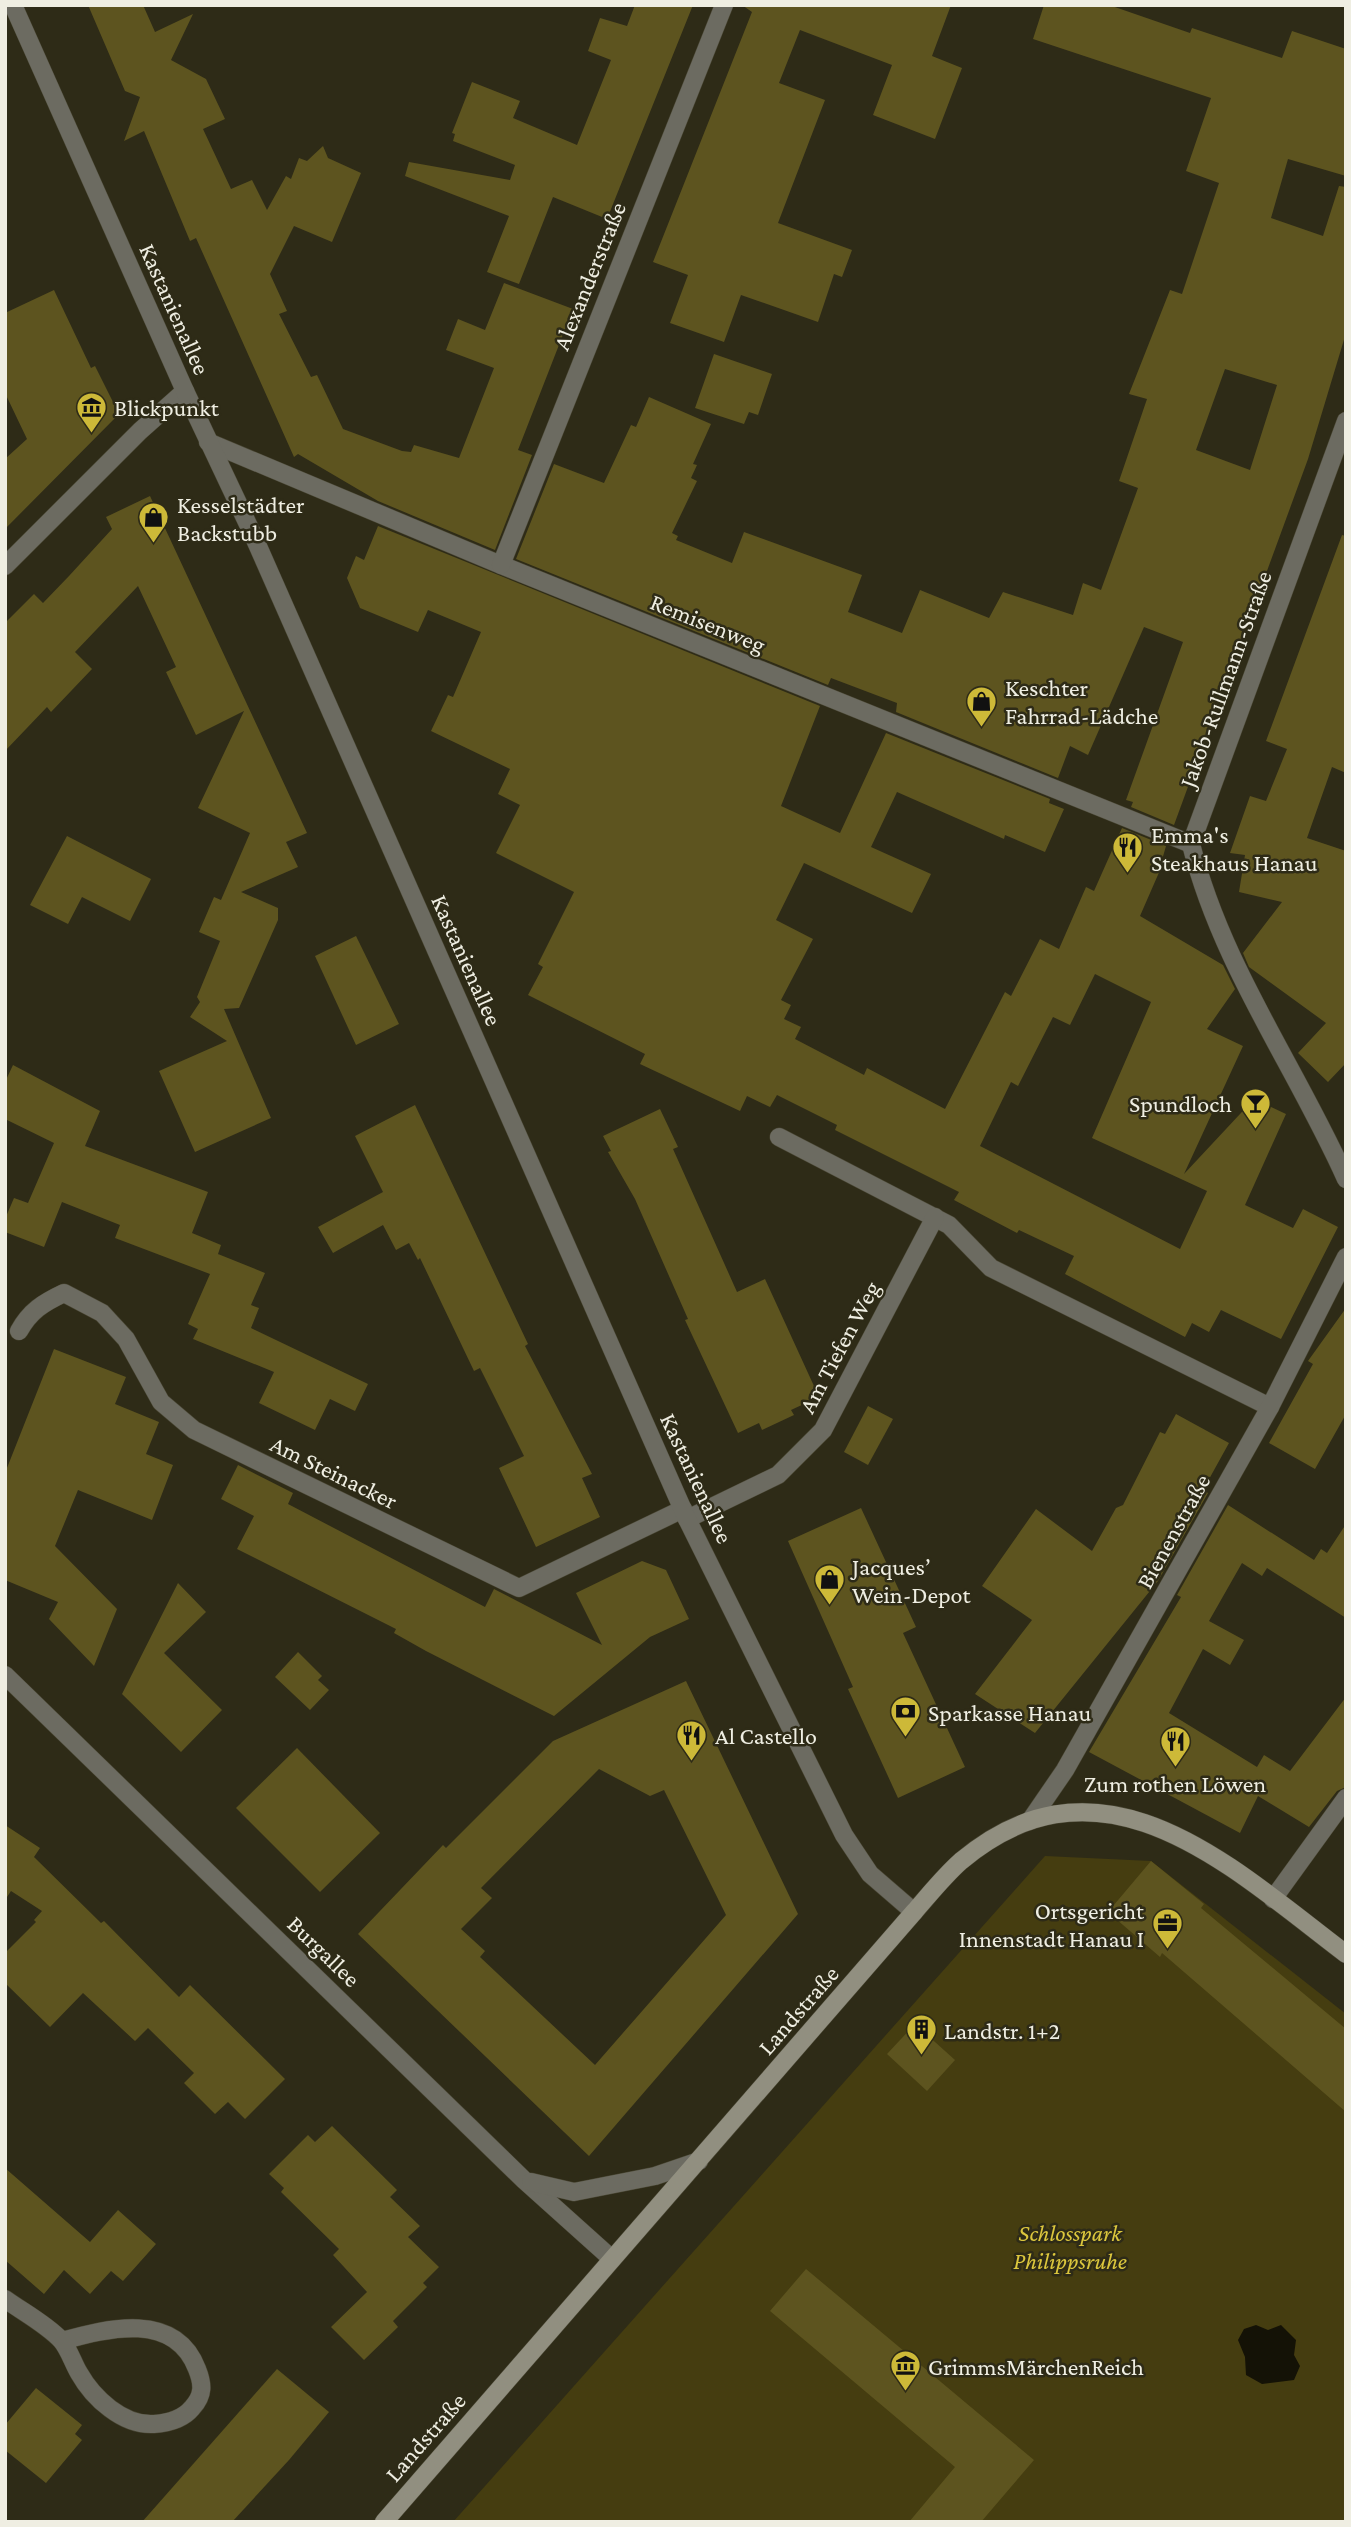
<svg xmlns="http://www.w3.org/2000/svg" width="1351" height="2527" viewBox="0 0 1351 2527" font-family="'Crimson Pro',serif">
<rect width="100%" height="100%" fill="#2e2b17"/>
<path fill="#453d10" d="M 1045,1856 L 1151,1861 L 1346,2014 L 1346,2522 L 453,2522 Z"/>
<path fill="#141206" d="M 1256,2325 L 1268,2330 L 1281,2325 L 1296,2340 L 1294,2355 L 1300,2366 L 1294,2380 L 1262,2384 L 1246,2375 L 1245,2357 L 1238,2340 L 1244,2329 Z"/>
<g fill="#5d541f" fill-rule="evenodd">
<path d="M 88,5 L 143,5 L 155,32 L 193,14 L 171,60 L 206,79 L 225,119 L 203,129 L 231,189 L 252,180 L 267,210 L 286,176 L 291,179 L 299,158 L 307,161 L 323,146 L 328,158 L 361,173 L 332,242 L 294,226 L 270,274 L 287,311 L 279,314 L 311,377 L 317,375 L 343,429 L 402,451 L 411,452 L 414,445 L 459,458 L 494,368 L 446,350 L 458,319 L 485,330 L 504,283 L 573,309 L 518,450 L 532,455 L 495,550 L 378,501 L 298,454 L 294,457 L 196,238 L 190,241 L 144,131 L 124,141 L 140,97 L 125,91 Z"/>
<path d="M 635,5 L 693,5 L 607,219 L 553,197 L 519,284 L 487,272 L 509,216 L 405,176 L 409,162 L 510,180 L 515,165 L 453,141 L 455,134 L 452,133 L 472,82 L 520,101 L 513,118 L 577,145 L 611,60 L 588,51 L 600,18 L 627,26 Z"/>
<path d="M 742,5 L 951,5 L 932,56 L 962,68 L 935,139 L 873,115 L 892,65 L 800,30 L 779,83 L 825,100 L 778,223 L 852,250 L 842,277 L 834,274 L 818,322 L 741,295 L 724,342 L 670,323 L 688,275 L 653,262 L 752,12 Z"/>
<path d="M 1044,5 L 1109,5 L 1190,33 L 1192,28 L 1282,58 L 1292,31 L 1346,49 L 1346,176 L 1288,159 L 1271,218 L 1323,236 L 1339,186 L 1346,187 L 1346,333 L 1308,459 L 1174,825 L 1131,807 L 1133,802 L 1126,800 L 1183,642 L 1144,627 L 1088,755 L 1070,746 L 1058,778 L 896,712 L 897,703 L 831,678 L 828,685 L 516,559 L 554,464 L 604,483 L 631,425 L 636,427 L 649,397 L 711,424 L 693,464 L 697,465 L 691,478 L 697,481 L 672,533 L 678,536 L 676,540 L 732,563 L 744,532 L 862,575 L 848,612 L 902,633 L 920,590 L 989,618 L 1003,592 L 1073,615 L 1083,583 L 1101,590 L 1138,488 L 1119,481 L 1147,399 L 1129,394 L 1170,290 L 1182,294 L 1219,183 L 1186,171 L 1211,98 L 1033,39 ZM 1225,369 L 1277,385 L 1250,470 L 1196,450 Z"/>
<path d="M 54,290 L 91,368 L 95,366 L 119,414 L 5,529 L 5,459 L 27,439 L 5,393 L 5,313 Z"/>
<path d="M 714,354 L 772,374 L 758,415 L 749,412 L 744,424 L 695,408 Z"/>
<path d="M 150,496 L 307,833 L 286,842 L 298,867 L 241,892 L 278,908 L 278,920 L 239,1008 L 224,1009 L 271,1118 L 195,1152 L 159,1071 L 227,1041 L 190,1017 L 200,1002 L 197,997 L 220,941 L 199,932 L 214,897 L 221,900 L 250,833 L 198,808 L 244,711 L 196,735 L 166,672 L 176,667 L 138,586 L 75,652 L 92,669 L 51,712 L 47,707 L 5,751 L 5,623 L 34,594 L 43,603 L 69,576 L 112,529 L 106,517 Z"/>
<path d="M 378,526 L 820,706 L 781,806 L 840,833 L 886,733 L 1050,799 L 1049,803 L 1064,809 L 1045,852 L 1005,835 L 1004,839 L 897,792 L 871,847 L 931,874 L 912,913 L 804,863 L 776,920 L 813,939 L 781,1000 L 791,1005 L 784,1019 L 801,1027 L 795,1039 L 864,1075 L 867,1068 L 945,1109 L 1005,992 L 1011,996 L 1040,939 L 1059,949 L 1086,887 L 1094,891 L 1122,828 L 1166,846 L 1162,860 L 1164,861 L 1140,916 L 1223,965 L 1235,989 L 1207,1029 L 1243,1046 L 1184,1174 L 1254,1099 L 1286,1114 L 1245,1205 L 1293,1228 L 1303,1209 L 1338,1227 L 1281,1339 L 1221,1310 L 1209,1332 L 1192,1323 L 1185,1337 L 1065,1274 L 1074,1256 L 1019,1230 L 1017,1233 L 954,1200 L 959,1192 L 835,1130 L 837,1125 L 777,1095 L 770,1107 L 747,1096 L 740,1111 L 640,1064 L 645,1054 L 528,995 L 543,967 L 538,964 L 574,892 L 496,853 L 520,805 L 498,794 L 510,769 L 431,731 L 448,695 L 453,697 L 481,632 L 428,610 L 418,632 L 360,608 L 347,578 L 356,556 L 364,560 ZM 1095,974 L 1151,1002 L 1092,1138 L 1207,1191 L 1180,1249 L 980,1146 L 1011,1082 L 1018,1086 L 1053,1017 L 1070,1025 Z"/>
<path d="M 1342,535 L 1346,536 L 1346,773 L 1332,767 L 1307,838 L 1346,851 L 1346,1063 L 1328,1082 L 1298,1053 L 1326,1023 L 1249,967 L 1243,953 L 1282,902 L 1239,892 L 1245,855 L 1230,853 L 1250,796 L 1266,801 L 1287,749 L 1266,741 Z"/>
<path d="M 67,836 L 151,879 L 130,921 L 82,897 L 68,924 L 30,905 Z"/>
<path d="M 356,936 L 399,1024 L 356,1045 L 315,956 Z"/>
<path d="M 13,1065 L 100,1111 L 85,1146 L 208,1192 L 192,1233 L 221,1245 L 217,1257 L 218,1254 L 265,1273 L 251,1305 L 259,1308 L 251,1328 L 368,1384 L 355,1411 L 330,1399 L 315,1430 L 259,1403 L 274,1372 L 193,1339 L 198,1329 L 188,1324 L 210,1274 L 115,1238 L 120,1225 L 62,1202 L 44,1247 L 5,1232 L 5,1219 L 14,1198 L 28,1203 L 54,1143 L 5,1119 L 5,1082 Z"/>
<path d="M 415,1105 L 528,1344 L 525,1346 L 592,1474 L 582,1478 L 600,1517 L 536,1547 L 499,1468 L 524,1456 L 480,1368 L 474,1371 L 420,1258 L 418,1260 L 409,1243 L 396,1250 L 383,1225 L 333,1253 L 318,1227 L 383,1192 L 355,1136 Z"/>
<path d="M 660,1109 L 678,1147 L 673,1149 L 737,1292 L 765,1279 L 819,1397 L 791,1410 L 794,1415 L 762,1430 L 759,1423 L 738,1433 L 685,1320 L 688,1319 L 635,1199 L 608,1152 L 611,1151 L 603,1136 Z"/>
<path d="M 1346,1308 L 1346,1414 L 1315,1469 L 1269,1443 L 1313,1364 L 1308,1361 Z"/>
<path d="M 54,1349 L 126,1377 L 115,1404 L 159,1422 L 146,1454 L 173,1465 L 152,1520 L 78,1490 L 55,1546 L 117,1609 L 94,1666 L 49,1619 L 58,1602 L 5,1580 L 5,1473 Z"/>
<path d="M 868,1406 L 893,1419 L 868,1465 L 844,1452 Z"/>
<path d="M 1176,1414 L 1229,1443 L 1203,1490 L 1208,1493 L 1158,1581 L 1035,1733 L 975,1694 L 1032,1620 L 982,1586 L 1036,1509 L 1092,1551 L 1116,1508 L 1123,1505 L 1160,1432 L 1165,1434 Z"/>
<path d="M 238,1465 L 293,1493 L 288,1504 L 485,1607 L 494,1589 L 602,1645 L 576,1593 L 642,1561 L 666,1570 L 689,1619 L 650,1637 L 554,1716 L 426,1651 L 394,1633 L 396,1629 L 237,1549 L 254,1516 L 221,1499 Z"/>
<path d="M 1228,1505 L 1314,1560 L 1321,1549 L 1327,1553 L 1346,1524 L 1346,1618 L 1267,1568 L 1262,1576 L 1242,1563 L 1209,1621 L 1244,1640 L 1230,1665 L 1203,1649 L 1169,1713 L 1257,1767 L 1264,1755 L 1290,1771 L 1346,1697 L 1346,1787 L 1337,1791 L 1309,1827 L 1258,1796 L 1240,1833 L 1089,1752 L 1181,1597 L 1177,1595 Z"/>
<path d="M 861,1508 L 916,1627 L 903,1633 L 965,1767 L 898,1798 L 848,1689 L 853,1687 L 788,1541 Z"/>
<path d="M 178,1583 L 206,1612 L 164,1653 L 222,1710 L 181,1752 L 122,1694 Z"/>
<path d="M 298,1652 L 322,1676 L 318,1680 L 329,1690 L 310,1710 L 275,1677 Z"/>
<path d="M 686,1681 L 798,1914 L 589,2156 L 358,1934 L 443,1845 L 446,1848 L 553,1741 ZM 599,1769 L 650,1796 L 664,1790 L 726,1915 L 595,2065 L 480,1957 L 485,1951 L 461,1929 L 492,1898 L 481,1888 Z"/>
<path d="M 297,1748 L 380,1833 L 320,1892 L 236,1808 Z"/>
<path d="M 5,1825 L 40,1848 L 34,1857 L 101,1923 L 104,1921 L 179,1997 L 190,1985 L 285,2079 L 245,2119 L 228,2102 L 215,2114 L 184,2083 L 194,2073 L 148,2028 L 135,2041 L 83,1993 L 50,2027 L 5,1983 L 5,1953 L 36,1922 L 34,1920 L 42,1911 L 11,1891 L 5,1900 Z"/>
<path d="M 1151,1861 L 1204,1904 L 1201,1908 L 1346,2029 L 1346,2112 L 1162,1953 L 1160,1957 L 1108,1912 Z"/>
<path d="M 915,2024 L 955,2060 L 927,2091 L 887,2054 Z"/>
<path d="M 332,2126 L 397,2190 L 390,2197 L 420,2226 L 408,2237 L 439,2267 L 423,2283 L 427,2287 L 393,2321 L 398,2327 L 364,2360 L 331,2327 L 367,2292 L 333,2255 L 339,2249 L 281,2192 L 284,2188 L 269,2174 L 308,2135 L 315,2142 Z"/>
<path d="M 5,2168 L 90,2242 L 118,2210 L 156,2244 L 123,2281 L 111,2271 L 90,2294 L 64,2270 L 44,2294 L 5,2260 Z"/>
<path d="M 806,2269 L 1034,2460 L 981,2522 L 909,2522 L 955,2467 L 770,2311 Z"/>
<path d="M 277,2369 L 329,2412 L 289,2460 L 232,2522 L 142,2522 Z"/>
<path d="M 36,2388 L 82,2425 L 75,2434 L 82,2440 L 46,2483 L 5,2450 L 5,2425 Z"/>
</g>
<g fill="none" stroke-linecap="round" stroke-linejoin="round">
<defs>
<g id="minor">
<path d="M 1346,421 L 1191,844 C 1221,965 1296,1067 1346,1179"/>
<path d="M 208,442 L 501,565 L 1191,844"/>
<path d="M 501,565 L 724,5"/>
<path d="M 5,566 L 140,431 L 185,391"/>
<path d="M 779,1137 L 949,1225 L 991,1268 L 1270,1407"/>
<path d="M 19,1331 C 30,1311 43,1303 64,1293 L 102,1313 L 126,1339 L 161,1402 L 194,1430 L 519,1588 L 683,1509"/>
<path d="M 687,1519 L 778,1475 L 823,1430 L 935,1217"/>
<path d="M 1030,1821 L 1065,1770 L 1270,1407 L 1346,1257"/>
<path d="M 1273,1899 L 1346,1798"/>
<path d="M 5,2299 C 23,2312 46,2324 61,2340 C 69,2349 73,2363 79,2373 C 93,2398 123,2426 154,2424 C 168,2423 183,2419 192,2408 C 204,2395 203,2384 197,2369 C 175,2311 108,2328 62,2341"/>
</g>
<g id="tertiary">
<path d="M 13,5 L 185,391 L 253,535 L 687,1519 L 844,1835 L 870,1874 L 914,1912"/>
<path d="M 5,1675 L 524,2180 L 612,2259"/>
<path d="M 531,2182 L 574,2192 L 655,2176 L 699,2161"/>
</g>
<path id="secondary" d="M 384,2522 L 914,1912 C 929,1895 944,1876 961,1861 C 1103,1742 1231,1867 1346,1954"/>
</defs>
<use href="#minor" stroke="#494633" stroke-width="19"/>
<use href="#tertiary" stroke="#494633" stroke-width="19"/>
<use href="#secondary" stroke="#494633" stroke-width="19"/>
<use href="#minor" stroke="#6c6b61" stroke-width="18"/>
<use href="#tertiary" stroke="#6c6b61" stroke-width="18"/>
<use href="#secondary" stroke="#918f80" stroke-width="18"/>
</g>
<defs>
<symbol id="museum-pin" viewBox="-11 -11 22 30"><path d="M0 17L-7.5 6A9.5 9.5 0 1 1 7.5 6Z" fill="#cdb938" stroke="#2e2b17"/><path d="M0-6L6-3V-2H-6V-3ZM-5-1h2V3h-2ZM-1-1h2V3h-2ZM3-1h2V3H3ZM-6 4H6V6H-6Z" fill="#111"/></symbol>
<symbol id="shop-pin" viewBox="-11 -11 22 30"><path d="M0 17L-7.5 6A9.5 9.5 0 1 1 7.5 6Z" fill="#cdb938" stroke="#2e2b17"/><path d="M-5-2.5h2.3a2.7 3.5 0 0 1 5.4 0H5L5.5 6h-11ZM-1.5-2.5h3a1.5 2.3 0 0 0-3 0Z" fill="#111"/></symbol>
<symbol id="restaurant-pin" viewBox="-11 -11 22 30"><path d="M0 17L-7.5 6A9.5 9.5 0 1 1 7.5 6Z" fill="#cdb938" stroke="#2e2b17"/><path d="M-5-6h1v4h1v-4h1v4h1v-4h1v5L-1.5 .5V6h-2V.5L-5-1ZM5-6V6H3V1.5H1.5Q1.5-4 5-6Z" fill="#111"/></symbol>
<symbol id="bar-pin" viewBox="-11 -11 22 30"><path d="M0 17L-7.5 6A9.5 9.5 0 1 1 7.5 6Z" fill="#cdb938" stroke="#2e2b17"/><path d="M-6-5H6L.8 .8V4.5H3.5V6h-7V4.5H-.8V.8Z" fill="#111"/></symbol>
<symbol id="bank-pin" viewBox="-11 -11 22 30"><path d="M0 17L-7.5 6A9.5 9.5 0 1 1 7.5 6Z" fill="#cdb938" stroke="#2e2b17"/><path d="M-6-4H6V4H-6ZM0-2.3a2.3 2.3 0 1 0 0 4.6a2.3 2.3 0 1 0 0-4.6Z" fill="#111"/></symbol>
<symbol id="office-pin" viewBox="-11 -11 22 30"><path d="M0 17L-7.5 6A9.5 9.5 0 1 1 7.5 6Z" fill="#cdb938" stroke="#2e2b17"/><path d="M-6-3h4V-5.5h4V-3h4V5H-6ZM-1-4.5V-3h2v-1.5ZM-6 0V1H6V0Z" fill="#111"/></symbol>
<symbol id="building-pin" viewBox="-11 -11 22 30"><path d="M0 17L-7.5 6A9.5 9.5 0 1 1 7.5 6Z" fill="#cdb938" stroke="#2e2b17"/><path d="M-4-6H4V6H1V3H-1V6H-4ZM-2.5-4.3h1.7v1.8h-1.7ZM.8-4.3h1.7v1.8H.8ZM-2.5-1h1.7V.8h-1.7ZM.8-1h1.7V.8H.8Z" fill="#111"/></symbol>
</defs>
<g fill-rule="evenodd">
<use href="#museum-pin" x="74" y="390" width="35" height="47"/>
<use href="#shop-pin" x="136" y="500" width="35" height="47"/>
<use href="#shop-pin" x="964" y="684" width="35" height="47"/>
<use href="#restaurant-pin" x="1110" y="830" width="35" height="47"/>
<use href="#bar-pin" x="1238" y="1086" width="35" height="47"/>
<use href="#shop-pin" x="812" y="1562" width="35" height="47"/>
<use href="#bank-pin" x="888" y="1694" width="35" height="47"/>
<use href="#restaurant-pin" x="674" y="1718" width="35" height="47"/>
<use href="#restaurant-pin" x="1158" y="1724" width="35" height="47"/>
<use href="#office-pin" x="1150" y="1906" width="35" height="47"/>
<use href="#building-pin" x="904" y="2012" width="35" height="47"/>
<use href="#museum-pin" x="888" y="2348" width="35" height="47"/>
</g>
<g text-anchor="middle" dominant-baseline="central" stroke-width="5" stroke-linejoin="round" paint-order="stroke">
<g font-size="24" fill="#efeee2" stroke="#2e2b17">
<text transform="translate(589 276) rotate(-68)">Alexanderstraße</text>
<text transform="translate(175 309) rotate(66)">Kastanienallee</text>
<text transform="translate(708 623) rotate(22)">Remisenweg</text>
<text transform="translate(1225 679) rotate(-70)">Jakob-Rullmann-Straße</text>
<text transform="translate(467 960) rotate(66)">Kastanienallee</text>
<text transform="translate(839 1347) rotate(-62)">Am Tiefen Weg</text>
<text transform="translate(334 1472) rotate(26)">Am Steinacker</text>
<text transform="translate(697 1478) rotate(65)">Kastanienallee</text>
<text transform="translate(1173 1531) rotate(-61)">Bienenstraße</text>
<text transform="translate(324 1951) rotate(44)">Burgallee</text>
<text transform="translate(798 2010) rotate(-49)">Landstraße</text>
<text transform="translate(425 2437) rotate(-49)">Landstraße</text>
</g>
<g font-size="24" fill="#efeee2" stroke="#2e2b17" text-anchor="start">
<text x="114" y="407">Blickpunkt</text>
<text x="177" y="504">Kesselstädter<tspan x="177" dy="28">Backstubb</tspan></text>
<text x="1005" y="687">Keschter<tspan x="1005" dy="28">Fahrrad-Lädche</tspan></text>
<text x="1151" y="834">Emma's<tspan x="1151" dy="28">Steakhaus Hanau</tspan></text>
<text x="1232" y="1103" text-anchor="end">Spundloch</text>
<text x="852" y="1566">Jacques’<tspan x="852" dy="28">Wein-Depot</tspan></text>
<text x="928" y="1712">Sparkasse Hanau</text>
<text x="715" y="1735">Al Castello</text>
<text x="1175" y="1783" text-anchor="middle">Zum rothen Löwen</text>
<text x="1144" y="1910" text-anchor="end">Ortsgericht<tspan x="1144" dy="28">Innenstadt Hanau I</tspan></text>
<text x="944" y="2030">Landstr. 1+2</text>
<text x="928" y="2366">GrimmsMärchenReich</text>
</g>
<g font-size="24" font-style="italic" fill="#dcc73d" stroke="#2e2b17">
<text x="1070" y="2232">Schlosspark<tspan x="1070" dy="28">Philippsruhe</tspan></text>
</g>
</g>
<rect width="1351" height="2527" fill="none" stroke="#efeee2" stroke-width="14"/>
</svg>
